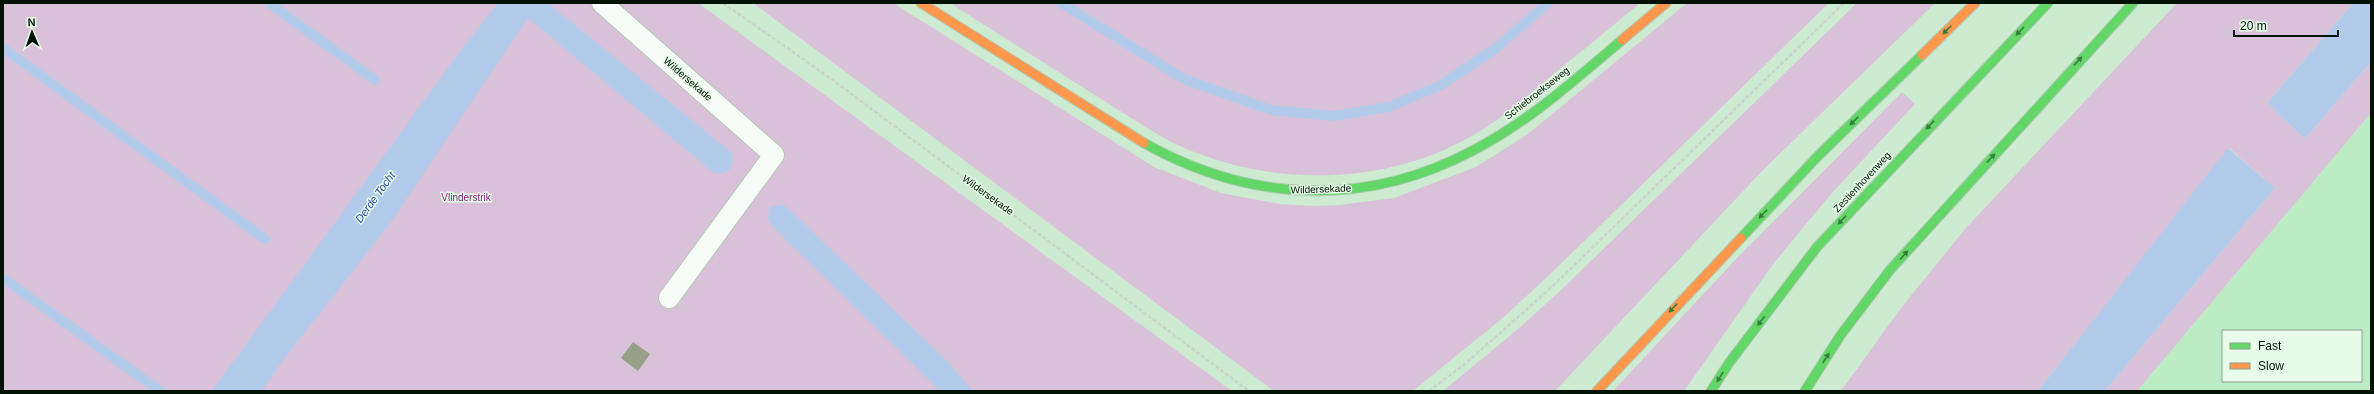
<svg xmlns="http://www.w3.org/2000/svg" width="2374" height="394" viewBox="0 0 2374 394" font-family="Helvetica,sans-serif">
<rect width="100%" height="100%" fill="#cdebd1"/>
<path fill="#bcecc3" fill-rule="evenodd" d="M 2371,113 L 2371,391 L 2137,391 ZM 2223,331 L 2361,331 L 2361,381 L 2223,381 Z"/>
<g fill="#dac1da">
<path d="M 3,3 L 698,3 L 1232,391 L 3,391 Z"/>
<path d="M 753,3 L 893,3 L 1154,167 L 1221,193 L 1280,204 L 1313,206 L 1339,205 L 1394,198 L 1476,167 L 1528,134 L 1687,3 L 1829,3 L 1546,278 L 1505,316 L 1413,391 L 1274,391 Z"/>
<path d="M 950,3 L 1640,3 C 1611,27 1581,52 1551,76 C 1530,94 1508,113 1485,128 C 1395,186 1278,189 1182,147 C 1170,142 1159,135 1147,128 Z"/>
<path d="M 1857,3 L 1935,3 L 1765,168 L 1555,391 L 1443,391 L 1518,329 L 1561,290 Z"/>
<path d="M 2177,3 L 2353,3 L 2267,103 L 2305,139 L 2371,62 L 2371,113 L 2137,391 L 2105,391 L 2275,188 L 2229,148 L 2038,391 L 1841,391 L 1901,308 L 1965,229 Z"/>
<path d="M 1902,92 L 1915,104 L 1831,194 L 1774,263 L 1684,391 L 1613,391 L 1736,259 Z"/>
</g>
<g fill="#b3cbea">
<path d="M 498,3 L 548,3 L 732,153 C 735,168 729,175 714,173 L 528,18 L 389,225 L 281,363 L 262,391 L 212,391 L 455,58 Z"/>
<path d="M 2353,3 L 2371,3 L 2371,62 L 2305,139 L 2267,103 Z"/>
<path d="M 2228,148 L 2275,188 L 2105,391 L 2038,391 Z"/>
<path d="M 781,204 L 786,206 L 948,362 L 973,391 L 940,391 L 770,224 L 768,217 L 770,207 Z"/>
</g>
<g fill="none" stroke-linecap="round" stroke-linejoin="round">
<g stroke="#b3cbea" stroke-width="10">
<path d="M 269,3 L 375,80"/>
<path d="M 1061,3 L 1184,79 L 1271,110 L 1334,116 L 1389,107 L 1441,85 L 1495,49 L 1548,3"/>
<path d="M 3,48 L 265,239"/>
<path d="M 3,278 L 160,391"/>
</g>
</g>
<path fill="#969f87" d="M 633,342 L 650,354 L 638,371 L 621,358 Z"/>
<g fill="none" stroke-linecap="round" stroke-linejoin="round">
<defs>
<path id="lane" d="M 602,3 L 774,155 L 669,298"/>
<g id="fast">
<path d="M 1144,143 C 1249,202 1364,208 1472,151 C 1527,123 1575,80 1622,40"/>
<path d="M 1741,238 L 1818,156 L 1922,55"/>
<path d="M 1711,391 L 1729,363 L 1817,247 L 2048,3"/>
<path d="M 1805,391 L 1840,336 L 1890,270 L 2133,3"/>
</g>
<g id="slow">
<path d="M 921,3 L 1144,143"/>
<path d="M 1622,40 L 1666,3"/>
<path d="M 1922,55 L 1975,3"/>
<path d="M 1597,391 L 1741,238"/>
</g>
</defs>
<use href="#lane" stroke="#b1c8b4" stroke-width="22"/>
<use href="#fast" stroke="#b1c8b4" stroke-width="11"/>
<use href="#slow" stroke="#b1c8b4" stroke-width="11"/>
<g stroke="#cad4cc" stroke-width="2.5" stroke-dasharray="4 2" stroke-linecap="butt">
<path d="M 723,3 L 830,78 L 1249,391"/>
<path d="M 1429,391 L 1465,364 L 1553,286 L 1844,3"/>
</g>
<use href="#lane" stroke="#f8fcf8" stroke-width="20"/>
<use href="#fast" stroke="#63d668" stroke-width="9"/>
<use href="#slow" stroke="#ff974d" stroke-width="9"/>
</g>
<defs><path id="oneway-solid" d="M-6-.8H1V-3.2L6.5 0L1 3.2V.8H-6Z"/></defs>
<g fill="#377e3b">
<use href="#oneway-solid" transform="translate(1947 30) rotate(136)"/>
<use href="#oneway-solid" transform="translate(2020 31) rotate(134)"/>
<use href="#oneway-solid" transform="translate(2078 61) rotate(-48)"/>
<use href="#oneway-solid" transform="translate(1854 121) rotate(136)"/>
<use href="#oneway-solid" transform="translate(1930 125) rotate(133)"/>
<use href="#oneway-solid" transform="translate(1991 158) rotate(-48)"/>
<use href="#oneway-solid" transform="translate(1763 214) rotate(134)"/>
<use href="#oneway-solid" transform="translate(1842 220) rotate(133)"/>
<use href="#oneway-solid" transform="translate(1904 255) rotate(-48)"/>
<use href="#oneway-solid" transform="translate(1673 308) rotate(133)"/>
<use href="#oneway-solid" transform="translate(1761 321) rotate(127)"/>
<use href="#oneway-solid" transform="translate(1826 358) rotate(-57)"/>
<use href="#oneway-solid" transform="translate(1720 377) rotate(123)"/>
</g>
<g text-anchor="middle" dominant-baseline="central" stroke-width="3" stroke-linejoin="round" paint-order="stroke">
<g font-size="10" fill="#011203" stroke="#e6fce8">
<text transform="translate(688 79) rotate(41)">Wildersekade</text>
<text transform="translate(1537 93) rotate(-38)">Schiebroekseweg</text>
<text transform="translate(1862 182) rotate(-47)">Zestienhovenweg</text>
<text transform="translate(1321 189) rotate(-2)">Wildersekade</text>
<text transform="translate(988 195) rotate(36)">Wildersekade</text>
</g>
<g font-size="10" fill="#822581" stroke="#e6fce8">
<text x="466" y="197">Vlinderstrik</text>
</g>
<g font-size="11" font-style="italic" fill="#2c44ab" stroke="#e6fce8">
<text transform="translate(375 197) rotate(-54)">Derde Tocht</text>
</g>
</g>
<rect width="2374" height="394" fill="none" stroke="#011203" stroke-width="8"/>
<rect x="2222" y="330" width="140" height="52" fill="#e6fce8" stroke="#8a9e8c"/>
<rect x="2230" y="343" width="20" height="6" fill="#63d668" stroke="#8a9e8c"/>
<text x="2258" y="350" font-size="12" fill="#011203">Fast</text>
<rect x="2230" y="363" width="20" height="6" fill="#ff974d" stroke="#8a9e8c"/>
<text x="2258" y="370" font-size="12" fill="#011203">Slow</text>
<g transform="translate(32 32) rotate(358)" stroke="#e6fce8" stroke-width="3" paint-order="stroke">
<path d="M0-3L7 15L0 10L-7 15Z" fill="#011203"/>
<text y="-6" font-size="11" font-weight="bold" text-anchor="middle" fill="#011203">N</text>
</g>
<path d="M2234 30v6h104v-6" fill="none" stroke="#011203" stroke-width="2"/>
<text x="2240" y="30" font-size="12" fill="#011203" stroke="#e6fce8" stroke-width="3" paint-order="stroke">20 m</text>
</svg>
